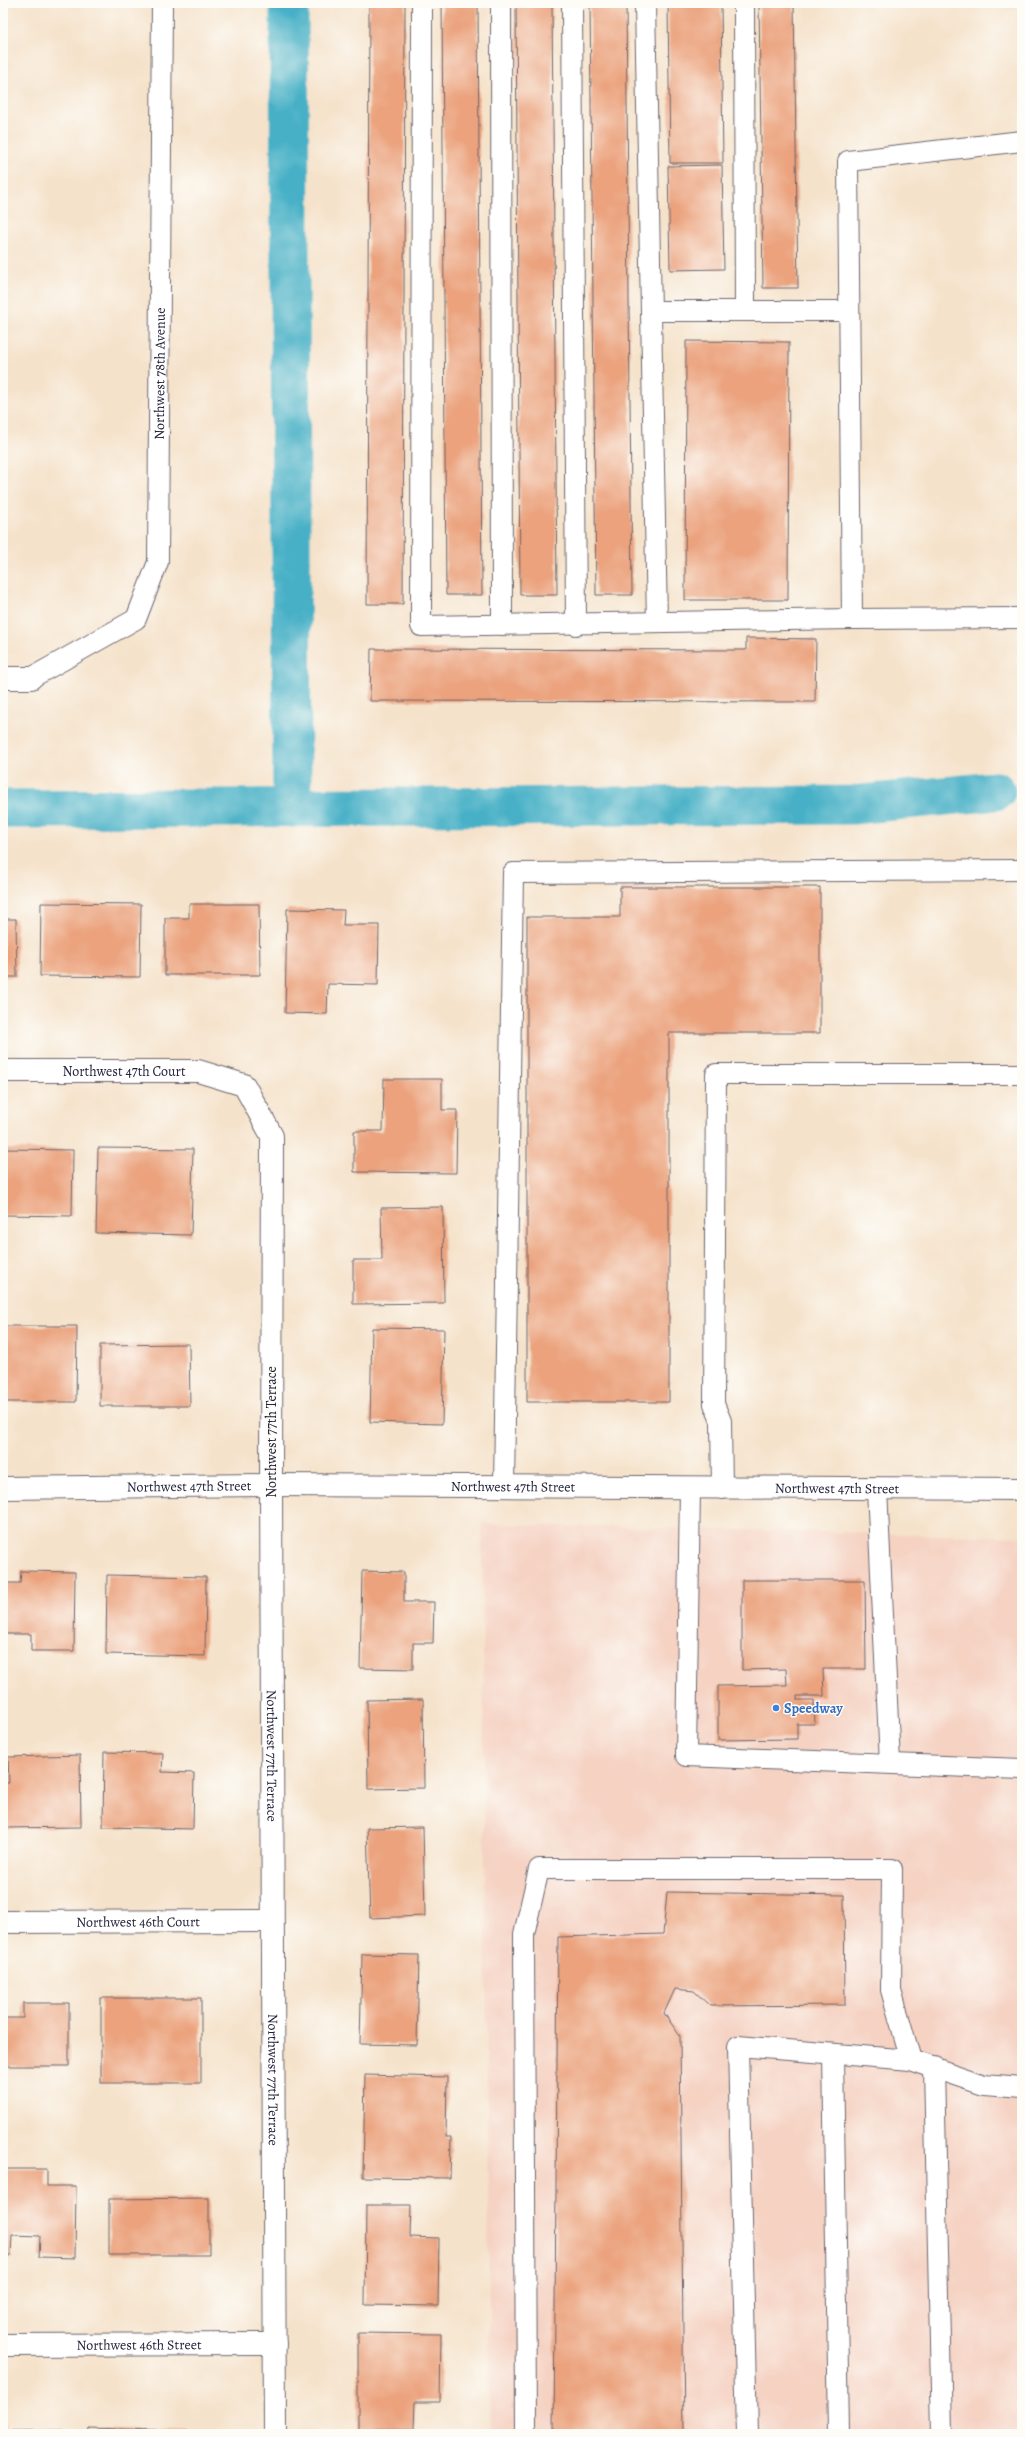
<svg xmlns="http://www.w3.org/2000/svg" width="1025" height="2437" viewBox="0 0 1025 2437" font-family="Alegreya,serif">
<rect width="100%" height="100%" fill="#fdfcf7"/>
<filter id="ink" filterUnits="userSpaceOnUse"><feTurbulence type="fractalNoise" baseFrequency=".025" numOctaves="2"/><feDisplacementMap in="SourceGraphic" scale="8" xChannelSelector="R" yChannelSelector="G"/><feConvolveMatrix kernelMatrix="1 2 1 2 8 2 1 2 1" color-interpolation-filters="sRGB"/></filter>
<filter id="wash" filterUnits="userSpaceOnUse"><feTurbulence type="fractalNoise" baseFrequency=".012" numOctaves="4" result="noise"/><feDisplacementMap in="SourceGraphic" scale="16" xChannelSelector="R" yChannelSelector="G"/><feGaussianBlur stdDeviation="0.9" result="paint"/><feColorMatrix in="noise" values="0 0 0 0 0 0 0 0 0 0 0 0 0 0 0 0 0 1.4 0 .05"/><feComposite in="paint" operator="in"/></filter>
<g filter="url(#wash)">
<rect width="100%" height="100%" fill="#f5e2ca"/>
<path fill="#f5d2c2" d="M 482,1524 L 1022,1537 L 1022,2434 L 490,2434 Z"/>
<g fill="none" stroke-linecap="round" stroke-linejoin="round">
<g stroke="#47b0c6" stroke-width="39">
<path d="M 289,3 L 292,808"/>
<path d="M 3,809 L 853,805 L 996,791"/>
</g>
</g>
<g id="blocks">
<g fill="#eba27d">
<path d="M 369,3 L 405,3 L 403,604 L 367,604 Z"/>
<path d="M 442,3 L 478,3 L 482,595 L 446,595 Z"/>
<path d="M 516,3 L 552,3 L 557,595 L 520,595 Z"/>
<path d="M 590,3 L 626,3 L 632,595 L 596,595 Z"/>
<path d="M 668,3 L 721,3 L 723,163 L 670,163 Z"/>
<path d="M 759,3 L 794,3 L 798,288 L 763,288 Z"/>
<path d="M 722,165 L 724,269 L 670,270 L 668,166 Z"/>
<path d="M 686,341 L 789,342 L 788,600 L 685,600 Z"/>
<path d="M 746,638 L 816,639 L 815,702 L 370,701 L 371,649 L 746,650 Z"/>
<path d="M 620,887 L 820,887 L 820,1033 L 669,1033 L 669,1402 L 527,1402 L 527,917 L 620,917 Z"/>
<path d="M 41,903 L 141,904 L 140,977 L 40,976 Z"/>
<path d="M 189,904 L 259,904 L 260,975 L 165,975 L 165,918 L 189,918 Z"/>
<path d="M 287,909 L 344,910 L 343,925 L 379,925 L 378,985 L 328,984 L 327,1014 L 285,1013 Z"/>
<path d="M 3,919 L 16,919 L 17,977 L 3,977 Z"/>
<path d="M 384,1079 L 442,1079 L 442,1110 L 457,1110 L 456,1173 L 354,1172 L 354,1131 L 383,1131 Z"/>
<path d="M 98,1148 L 193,1149 L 191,1235 L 96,1233 Z"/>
<path d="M 3,1149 L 73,1150 L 72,1216 L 3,1215 Z"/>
<path d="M 443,1207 L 444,1303 L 353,1304 L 353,1260 L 382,1260 L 381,1208 Z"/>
<path d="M 4,1326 L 77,1326 L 76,1402 L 3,1402 Z"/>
<path d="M 372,1328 L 444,1329 L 442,1424 L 370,1422 Z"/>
<path d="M 189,1344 L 190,1406 L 100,1406 L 100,1345 Z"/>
<path d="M 21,1571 L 75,1572 L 74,1651 L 31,1651 L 31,1634 L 3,1634 L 3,1583 L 20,1583 Z"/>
<path d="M 362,1571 L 404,1572 L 404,1602 L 434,1602 L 433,1643 L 413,1643 L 413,1669 L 360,1668 Z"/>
<path d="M 107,1575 L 206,1577 L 205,1656 L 106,1654 Z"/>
<path d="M 742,1580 L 865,1580 L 866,1669 L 823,1669 L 824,1696 L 797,1696 L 797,1700 L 814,1700 L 815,1724 L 797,1724 L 797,1739 L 718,1740 L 718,1686 L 787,1685 L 786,1669 L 742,1670 Z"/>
<path d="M 423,1699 L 424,1788 L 368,1789 L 367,1700 Z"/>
<path d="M 104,1752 L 163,1753 L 162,1772 L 194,1773 L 193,1829 L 103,1827 Z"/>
<path d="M 80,1755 L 81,1827 L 3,1828 L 3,1783 L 9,1783 L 8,1757 Z"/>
<path d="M 423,1827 L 425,1916 L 370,1918 L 367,1828 Z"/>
<path d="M 667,1892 L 844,1895 L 845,2005 L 710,2006 L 694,1991 L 675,1989 L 664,2013 L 680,2036 L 684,2434 L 554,2434 L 558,1937 L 663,1934 Z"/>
<path d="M 362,1954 L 419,1955 L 417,2045 L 360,2044 Z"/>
<rect x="101" y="1998" width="100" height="85"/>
<path d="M 23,2003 L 69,2003 L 69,2066 L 3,2066 L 3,2018 L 23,2018 Z"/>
<path d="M 365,2075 L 447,2077 L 446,2137 L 451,2137 L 450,2178 L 363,2177 Z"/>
<path d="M 3,2169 L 47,2169 L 47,2186 L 76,2186 L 75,2258 L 39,2257 L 40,2236 L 12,2235 L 11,2256 L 3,2256 Z"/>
<path d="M 209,2198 L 209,2255 L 109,2255 L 109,2199 Z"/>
<path d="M 366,2205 L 411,2205 L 410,2237 L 439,2238 L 438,2306 L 365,2305 Z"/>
<path d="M 358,2333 L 441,2334 L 440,2402 L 415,2402 L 414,2429 L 358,2429 Z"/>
<path d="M 3,2424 L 6,2424 L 6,2431 L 62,2430 L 62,2434 L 3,2434 Z"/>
<path d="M 89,2428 L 187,2431 L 187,2434 L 88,2434 Z"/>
</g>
</g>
</g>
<g filter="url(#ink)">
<use href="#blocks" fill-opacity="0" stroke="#6c656d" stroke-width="1"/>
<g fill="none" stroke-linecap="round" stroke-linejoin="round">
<defs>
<g id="lane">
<path d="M 422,3 L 421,626 L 852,619"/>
<path d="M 501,3 L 502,625"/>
<path d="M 572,3 L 576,625"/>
<path d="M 645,3 L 657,622"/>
<path d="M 744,3 L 745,311 L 849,311"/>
<path d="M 1022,141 L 848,161 L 852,619 L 1022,618"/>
<path d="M 651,311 L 745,311"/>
<path id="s1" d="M 31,678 L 136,619 L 158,562 L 162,3"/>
<path d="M 504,1487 L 513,873 L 1022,870"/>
<path d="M 690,1489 L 686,1756 L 1022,1769"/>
<path d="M 722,1489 L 721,1421 L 714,1404 L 716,1074 L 1022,1074"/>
<path d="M 877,1489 L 890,1763"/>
<path d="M 833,2054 L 839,2434"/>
<path d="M 934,2067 L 942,2434"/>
<path d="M 526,2434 L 524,1934 L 539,1869 L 892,1869 L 891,1990 L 911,2060"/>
<path d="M 747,2434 L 738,2046 L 911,2060 L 984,2085 L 1022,2088"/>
</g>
<g id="street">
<path d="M 3,678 L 31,678"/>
<path id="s2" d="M 3,1071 L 198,1071 L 244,1085 L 272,1136 L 271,1485 L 275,2434"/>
<path id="s3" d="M 3,1488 L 271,1485 L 1022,1489"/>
<path id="s4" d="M 3,1922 L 272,1921"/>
<path id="s5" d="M 3,2345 L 275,2344"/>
</g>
</defs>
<use href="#lane" stroke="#6c656d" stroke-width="22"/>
<use href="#street" stroke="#6c656d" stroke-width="24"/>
<use href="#lane" stroke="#fff" stroke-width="20"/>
<use href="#street" stroke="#fff" stroke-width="22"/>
</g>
</g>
<circle fill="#3f7fe0" stroke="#fdfcf7" stroke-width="1.5" cx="776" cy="1708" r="4"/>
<g text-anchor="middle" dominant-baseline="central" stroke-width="3" stroke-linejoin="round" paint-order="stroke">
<g font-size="14" fill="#22223b" stroke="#fdfcf7">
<text stroke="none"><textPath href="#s1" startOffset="370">Northwest 78th Avenue</textPath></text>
<text stroke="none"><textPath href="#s2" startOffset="121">Northwest 47th Court</textPath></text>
<text transform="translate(271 1432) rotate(-90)">Northwest 77th Terrace</text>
<text stroke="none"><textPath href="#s3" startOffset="186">Northwest 47th Street</textPath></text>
<text stroke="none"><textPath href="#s3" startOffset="510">Northwest 47th Street</textPath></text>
<text stroke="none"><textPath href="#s3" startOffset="834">Northwest 47th Street</textPath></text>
<text stroke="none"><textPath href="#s2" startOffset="921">Northwest 77th Terrace</textPath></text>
<text stroke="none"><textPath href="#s4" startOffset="135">Northwest 46th Court</textPath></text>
<text stroke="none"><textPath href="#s2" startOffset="1245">Northwest 77th Terrace</textPath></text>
<text stroke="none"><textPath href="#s5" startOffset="136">Northwest 46th Street</textPath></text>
</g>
<g font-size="14" font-weight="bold" fill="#366cbe" stroke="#fdfcf7" text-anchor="start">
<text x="784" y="1708">Speedway</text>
</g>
</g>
<rect width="1025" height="2437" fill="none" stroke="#fdfcf7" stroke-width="16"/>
</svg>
